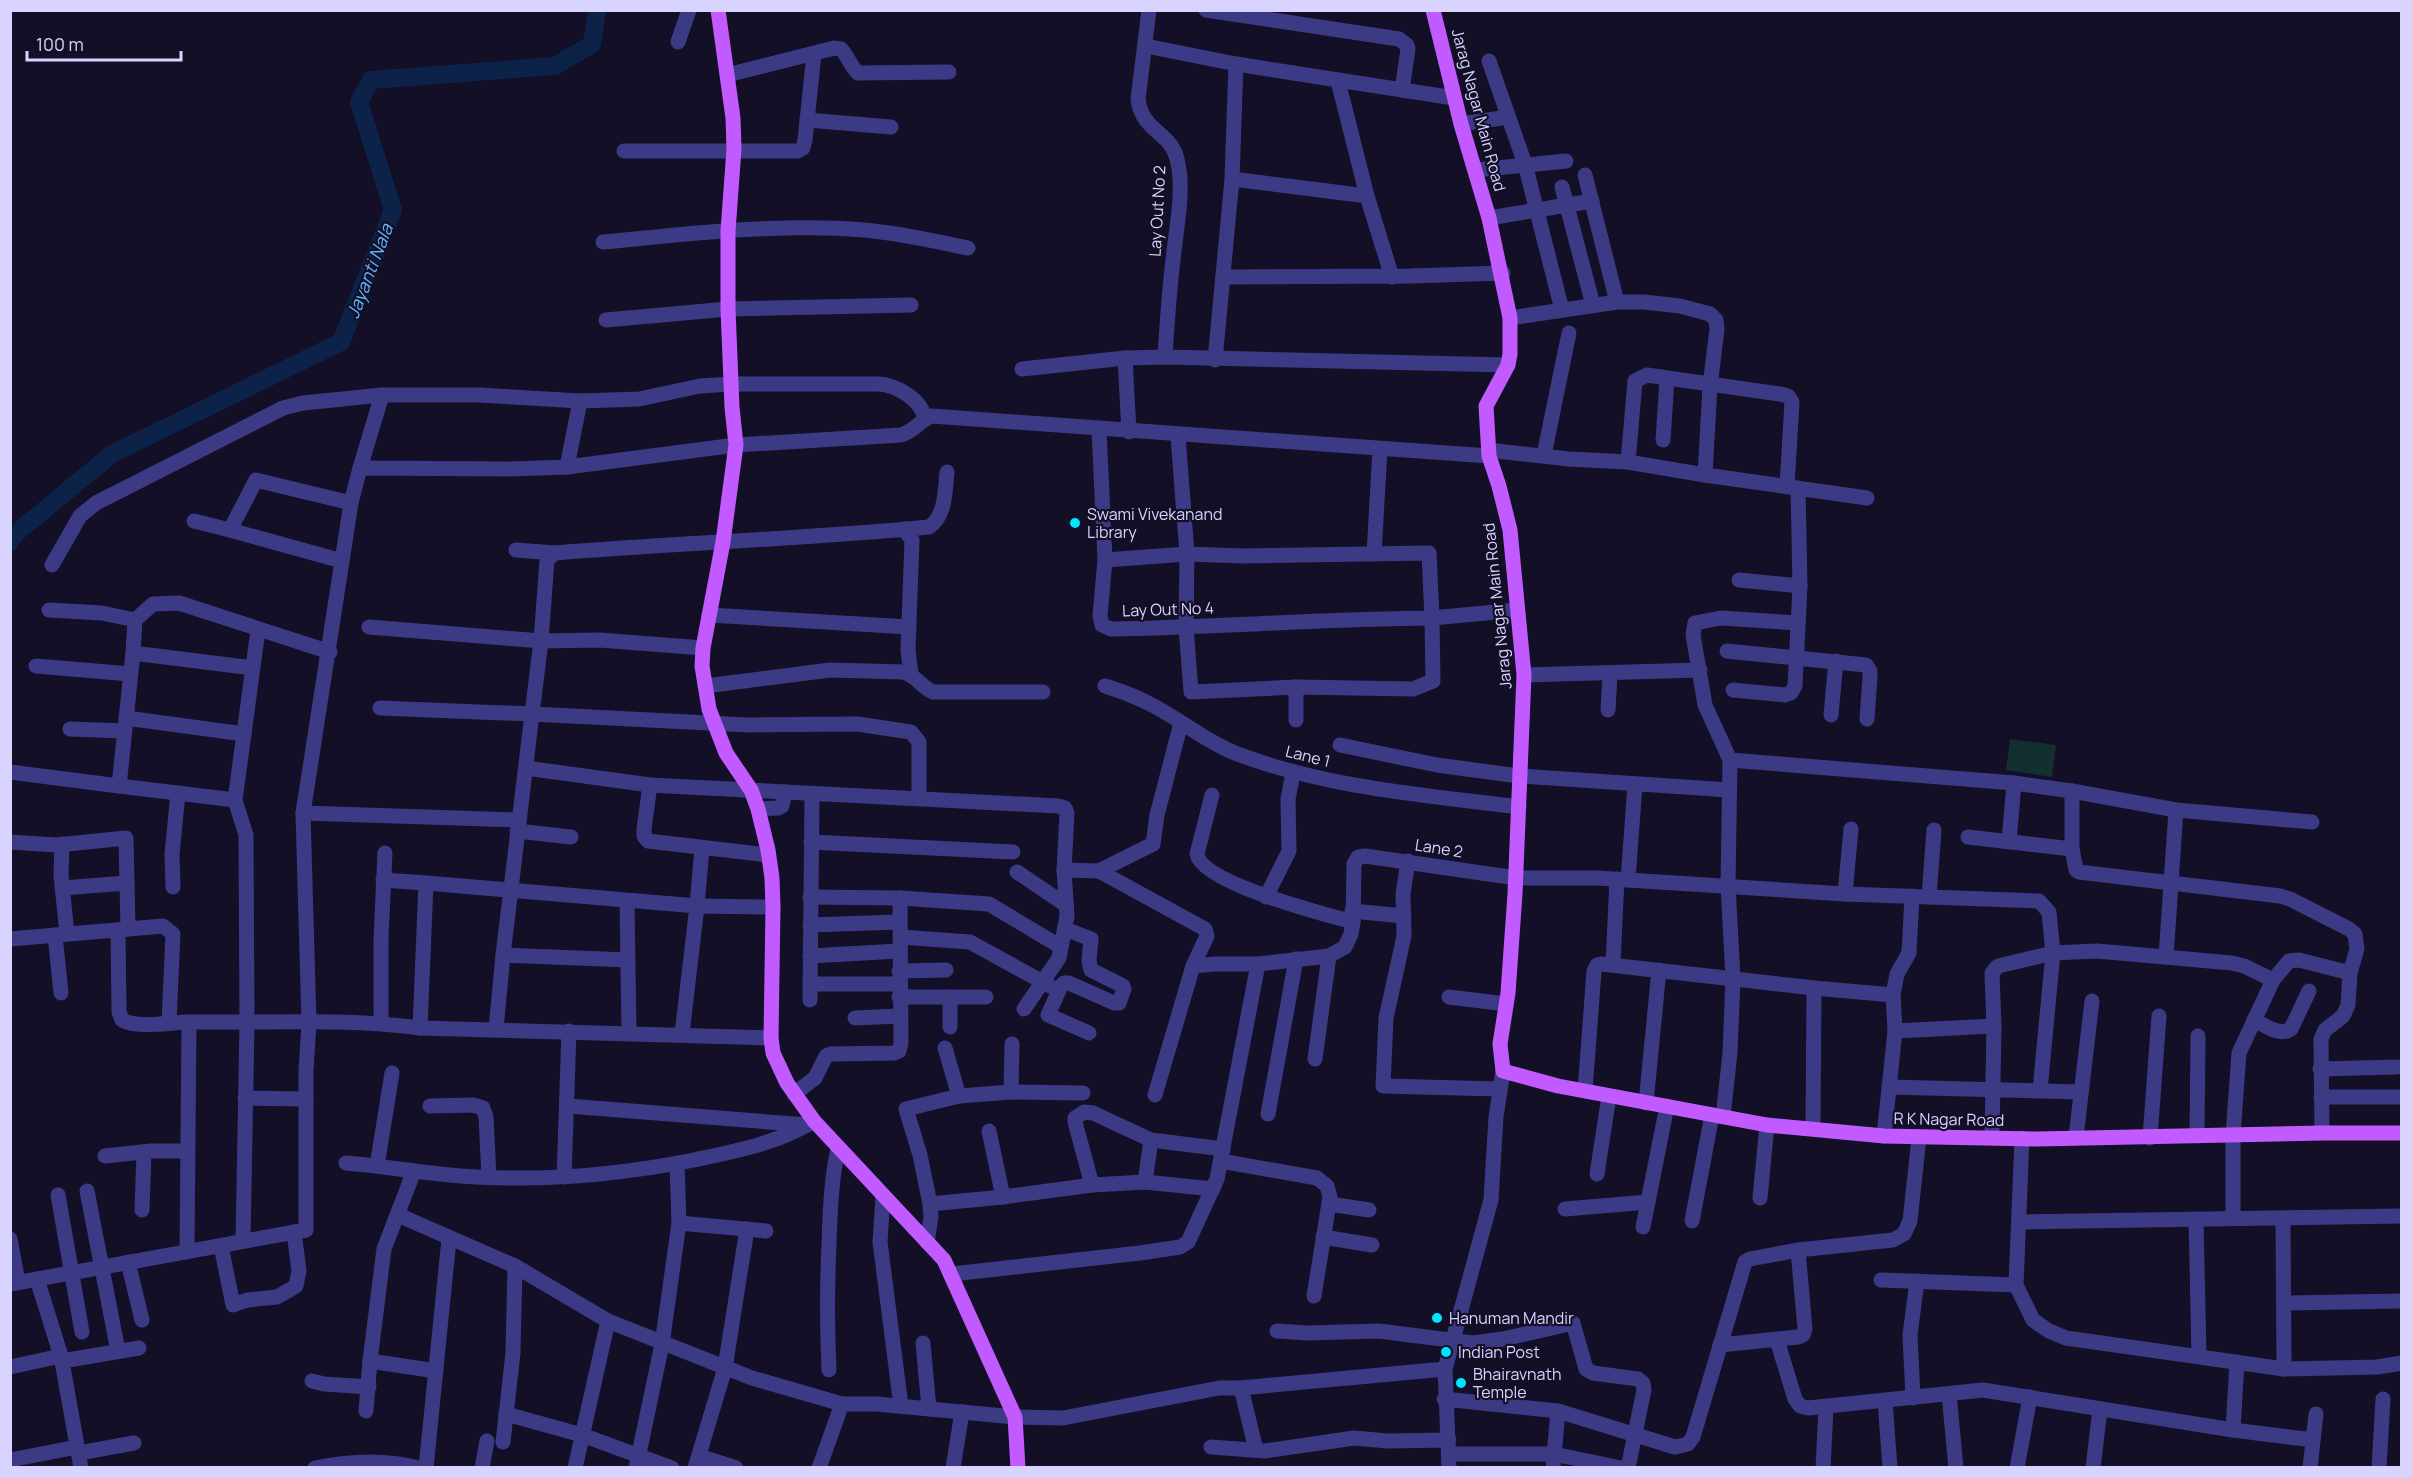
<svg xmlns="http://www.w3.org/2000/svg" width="2412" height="1478" viewBox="0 0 2412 1478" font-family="Manrope,sans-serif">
<rect width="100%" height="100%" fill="#130f26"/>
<path fill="#12302f" d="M 2010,739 L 2056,745 L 2052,777 L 2006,770 Z"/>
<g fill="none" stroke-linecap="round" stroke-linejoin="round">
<path stroke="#0c2248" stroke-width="18" d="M 10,542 L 15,534 L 112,454 L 341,342 L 393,210 L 359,102 L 371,80 L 555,66 L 592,44 L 597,10"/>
<g stroke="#3d3a85" stroke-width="15">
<path d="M 1149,10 L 1138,99 C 1142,132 1171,132 1177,159 C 1185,190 1176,228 1173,260 C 1169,292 1167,325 1165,357"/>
<path d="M 1206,10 L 1399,39 L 1407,45 L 1408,49 L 1402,90"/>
<path d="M 678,42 L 689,10"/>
<path d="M 1146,46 L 1236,64 L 1454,98"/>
<path d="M 1489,61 L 1525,164 L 1562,310"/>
<path d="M 727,75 L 834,48 L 841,49 C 848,56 850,66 858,73 L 949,72"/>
<path d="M 1338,81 L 1367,196 L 1392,277"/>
<path d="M 807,120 L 891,127"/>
<path d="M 1461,124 L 1508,117"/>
<path d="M 624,151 L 798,151 L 803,148 L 805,140 L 814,54"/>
<path d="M 1476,170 L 1566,161"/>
<path d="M 1585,175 L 1617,302"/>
<path d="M 1232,179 L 1367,196"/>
<path d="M 1562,187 L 1593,305"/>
<path d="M 1489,218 L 1592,201"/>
<path d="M 603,242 C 689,234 778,223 864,230 C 899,233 934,241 968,248"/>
<path d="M 1224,277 L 1410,276 L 1503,273"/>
<path d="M 606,320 L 728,309 L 911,305"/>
<path d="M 1125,358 L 1129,432"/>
<path d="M 1215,360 L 1232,179 L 1236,64"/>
<path d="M 1022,369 L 1125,358 L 1165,357 L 1508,365"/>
<path d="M 1099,429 L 1105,560 L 1100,616 L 1102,625 L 1111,629 C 1218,627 1325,619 1432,618 L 1429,553 L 1245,556 L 1187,554 L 1105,560"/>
<path d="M 1178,436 L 1187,554 L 1186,627 L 1191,692 L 1296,687 L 1413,689 L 1433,681 L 1432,618 L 1517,610"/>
<path d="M 1663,440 L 1667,379"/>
<path d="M 1488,450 L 1569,459 L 1628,462 L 1705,475 L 1710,386 L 1717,329 L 1716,320 L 1710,314 L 1680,306 L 1644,302 L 1617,302 L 1510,318"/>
<path d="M 1544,455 L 1569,333"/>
<path d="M 1628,462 L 1635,381 L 1647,375 L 1780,394 L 1788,396 L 1792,402 L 1787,486"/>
<path d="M 567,467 L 580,401"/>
<path d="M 360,468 L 382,395 L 479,395 L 580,401 L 639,399 L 700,386 L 731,384 L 878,384 C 897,385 922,400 925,419"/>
<path d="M 1705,475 L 1867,498"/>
<path d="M 194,521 L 230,530 L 256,480 L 351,503"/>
<path d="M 904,529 L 912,540 L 908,650 L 911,674"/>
<path d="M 230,530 L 342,561"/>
<path d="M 516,550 L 555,553"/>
<path d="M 1374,554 L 1380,449"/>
<path d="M 52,565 L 80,516 L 96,503 L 283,408 L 303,403 L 382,395"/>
<path d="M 1739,580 L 1800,586"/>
<path d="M 49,610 L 102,613 L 135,620 L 133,653"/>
<path d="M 709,615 L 909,627"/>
<path d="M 135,620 L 153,604 L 179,603 L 330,652"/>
<path d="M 369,627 L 541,641 L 600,640 L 703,648"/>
<path d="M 1727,651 L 1866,665 L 1870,671 L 1870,677 L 1867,719"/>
<path d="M 36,666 L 130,674"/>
<path d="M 253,668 L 133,653 L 119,786 L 235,800 L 258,630"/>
<path d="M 1524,675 L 1700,670"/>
<path d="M 705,686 L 830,670 L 903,672 C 916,675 921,687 933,692 L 1043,692"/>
<path d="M 1105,686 C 1121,691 1137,697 1152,705 C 1181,720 1205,741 1235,753 C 1326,788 1423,795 1519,807"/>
<path d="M 1296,687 L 1296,720"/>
<path d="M 1733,690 L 1785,695 L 1791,693 L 1795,686 L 1800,586 L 1798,488"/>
<path d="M 380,708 L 532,714 L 541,641 L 547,560 L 555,553 C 680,543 804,539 929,527 C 946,516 945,490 947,472"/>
<path d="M 1608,710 L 1610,674"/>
<path d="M 1831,715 L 1836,661"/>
<path d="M 126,718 L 244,734"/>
<path d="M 70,729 L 124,731"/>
<path d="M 1340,745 L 1437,765 L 1519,776 L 1729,790"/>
<path d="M 1730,760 L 1705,705 L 1693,635 L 1695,623 L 1721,618 L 1798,623"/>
<path d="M 526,768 L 650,785 L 1058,806 L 1065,808 L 1067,813 L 1064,870 L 1067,916 L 1059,958 L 1024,1009"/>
<path d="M 10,772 L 119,786"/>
<path d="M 650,785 L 644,829 L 644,836 L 648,841 L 768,855"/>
<path d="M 2072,791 L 2072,849 L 2076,870 L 2079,872 L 2280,896 L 2290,899 L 2349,929 L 2355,934 L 2357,949 L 2350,973 L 2348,1005 L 2343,1016 L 2325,1030 L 2321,1039 L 2322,1133"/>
<path d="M 1212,795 L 1197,854 C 1202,883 1324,914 1353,922"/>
<path d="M 235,800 L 246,835 L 247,1023 L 243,1241"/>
<path d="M 758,809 L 778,808 L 782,806 L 785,792"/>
<path d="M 303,813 L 519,820"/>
<path d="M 517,831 L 571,837"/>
<path d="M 1968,837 L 2072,849"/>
<path d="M 10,842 L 57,845 L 126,838 L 128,929"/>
<path d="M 811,842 L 1013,852"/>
<path d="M 2009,842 L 2014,783"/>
<path d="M 62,844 L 61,875 L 67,934"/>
<path d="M 1408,861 L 1403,894 L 1404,936 L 1386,1018 L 1383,1086 L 1499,1089"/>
<path d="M 1064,870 L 1099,871 L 1153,844 L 1157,815 L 1181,723"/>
<path d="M 1099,871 L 1205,929 L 1207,936 L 1193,966"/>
<path d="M 1017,872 L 1066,905"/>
<path d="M 383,880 L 426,883"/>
<path d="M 1628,880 L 1635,785"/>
<path d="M 173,887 L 172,854 L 178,793"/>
<path d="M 62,888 L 127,883"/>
<path d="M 1845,894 L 1851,829"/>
<path d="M 810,897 L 900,898 L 989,904 L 1061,947"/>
<path d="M 1266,897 L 1289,851 L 1288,799 L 1293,773"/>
<path d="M 1929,897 L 1934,830"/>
<path d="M 627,901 L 629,1033"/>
<path d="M 1352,911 L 1404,916"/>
<path d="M 810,925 L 899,922"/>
<path d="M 1065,929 L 1091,939 L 1089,961 L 1091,970 L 1123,986 L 1124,989 L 1119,1003 L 1114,1003 L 1069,983 L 1064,983 L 1061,986 L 1048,1015 L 1089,1033"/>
<path d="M 118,930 L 119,1012 L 122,1020 C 138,1029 171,1022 190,1022 C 266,1023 344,1018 420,1028 L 771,1038"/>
<path d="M 55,935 L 61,993"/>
<path d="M 900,937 L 970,942 L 1050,986"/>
<path d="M 10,939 L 163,926 L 173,934 L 169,1022"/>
<path d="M 503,955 L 628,960"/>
<path d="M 810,956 L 899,951"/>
<path d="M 2166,957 L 2176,810"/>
<path d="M 1613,964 L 1617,879"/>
<path d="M 899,971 L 946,970"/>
<path d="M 810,984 L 899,984"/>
<path d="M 1893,995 L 1897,974 L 1909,953 L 1912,896"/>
<path d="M 899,997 L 986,997"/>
<path d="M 950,997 L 950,1027"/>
<path d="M 1449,997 L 1506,1004"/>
<path d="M 810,1000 L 812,794"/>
<path d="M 855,1018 L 899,1016"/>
<path d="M 2254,1020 C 2265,1025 2279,1037 2291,1029 L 2309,991"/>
<path d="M 381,1022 L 381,938 L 385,853"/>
<path d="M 1994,1026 L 1992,973 L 1998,966 L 2053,953 L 2097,951 L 2232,963 L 2244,966 L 2273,980"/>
<path d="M 420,1028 L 426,883 L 697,906 L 702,848"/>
<path d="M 496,1029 L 503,955 L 532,714 L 748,725 L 857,724 L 911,732 L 919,742 L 919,797"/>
<path d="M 1895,1031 L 1994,1026 L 1992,1137"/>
<path d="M 682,1034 L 697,906 L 773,907"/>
<path d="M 945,1048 L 959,1096"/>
<path d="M 1315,1059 L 1329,956"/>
<path d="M 2320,1069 L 2397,1067"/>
<path d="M 392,1073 L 377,1166 C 420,1172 465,1178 508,1178 C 571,1179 633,1172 694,1160 C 736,1151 776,1144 814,1121"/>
<path d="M 1889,1087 L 2080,1092"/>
<path d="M 1585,1091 L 1594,971 L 1597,965 L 1601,964 L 1814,988 L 1893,995 L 1895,1031 L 1884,1136"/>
<path d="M 1011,1092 L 1012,1044"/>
<path d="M 794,1094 L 815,1078 L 826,1056 L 831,1054 L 894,1053 L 899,1051 L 901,1043 L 900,898"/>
<path d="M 1155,1095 L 1193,966 L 1214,964 L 1258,964"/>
<path d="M 2321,1097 L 2400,1097"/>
<path d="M 245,1098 L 306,1099"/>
<path d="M 1646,1103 L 1659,970"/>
<path d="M 430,1106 L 473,1105 L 483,1108 L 486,1117 L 489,1177"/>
<path d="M 568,1106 L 807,1125"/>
<path d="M 1268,1114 L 1296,959"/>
<path d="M 1723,1117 L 1730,1053 L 1733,978 L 1728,885 L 1730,760 L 2014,783 L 2072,791 L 2176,810 L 2312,822"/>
<path d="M 1813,1129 L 1814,988"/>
<path d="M 989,1131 L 1003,1197"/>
<path d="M 2197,1136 L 2198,1036"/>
<path d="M 2076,1137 L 2092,1001"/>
<path d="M 2022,1138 L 2016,1285 L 2033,1320 L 2049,1331 L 2066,1338 L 2284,1369 L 2377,1367 L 2402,1363"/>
<path d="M 2150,1138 L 2159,1016"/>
<path d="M 105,1156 L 151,1151 L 187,1151"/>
<path d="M 1221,1161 L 1317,1178 L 1327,1186 L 1330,1197 L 1314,1296"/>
<path d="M 346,1163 L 377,1166"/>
<path d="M 677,1163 L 679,1223 L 766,1231"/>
<path d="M 1597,1174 L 1609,1096"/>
<path d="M 564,1177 L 569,1031"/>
<path d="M 1145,1182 L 1151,1140"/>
<path d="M 1092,1185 L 1075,1122 L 1075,1118 L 1084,1112 L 1093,1113 L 1151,1140 L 1223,1149"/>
<path d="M 87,1191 L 118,1351"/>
<path d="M 58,1195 L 82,1332"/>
<path d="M 883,1196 L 880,1242 L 901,1406"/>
<path d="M 1760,1198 L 1767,1125"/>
<path d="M 930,1204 L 1003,1197 L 1092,1185 L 1145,1182 L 1213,1189"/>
<path d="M 1329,1204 L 1369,1210"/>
<path d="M 1565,1209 L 1648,1202"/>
<path d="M 142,1210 L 144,1152"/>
<path d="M 398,1215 L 515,1266 L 608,1321 L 752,1378 L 842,1404 L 819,1468"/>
<path d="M 2233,1218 L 2233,1135 L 2239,1053 L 2273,980 L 2289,961 L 2299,960 L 2350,973"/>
<path d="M 2196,1219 L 2199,1356"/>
<path d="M 2283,1219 L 2284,1369"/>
<path d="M 1692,1221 L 1712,1115"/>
<path d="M 2020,1222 L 2402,1216"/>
<path d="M 1643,1227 L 1667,1106"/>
<path d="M 1323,1237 L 1372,1245"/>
<path d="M 10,1239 L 18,1282"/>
<path d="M 927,1242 L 931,1217 L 930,1204 L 920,1155 L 906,1109 L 959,1096 L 1011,1092 L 1083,1093"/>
<path d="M 221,1246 L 233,1305 L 247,1300 L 277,1297 L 296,1286 L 299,1271 L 294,1232"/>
<path d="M 187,1252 L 189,1022"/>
<path d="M 128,1262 L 142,1320"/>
<path d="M 952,1274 L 1140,1253 L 1180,1247 L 1188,1242 L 1217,1179 L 1258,964 L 1329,956 L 1345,947 L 1351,934 L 1353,922 L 1354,864 L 1358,857 L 1365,856 L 1516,878 L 1597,878 L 1845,894 L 2039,901 L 2049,912 L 2053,953 L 2040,1090"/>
<path d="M 37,1279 L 61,1356 L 81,1468"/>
<path d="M 1881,1280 L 2016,1285"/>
<path d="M 10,1284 L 306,1230 L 306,1071 L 309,1023 L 303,813 L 351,503 L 360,468 L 511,469 L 567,467 L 736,445 L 901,435 C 914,432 920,420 932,416 L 1489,456"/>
<path d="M 2284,1303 L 2402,1301"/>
<path d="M 1277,1331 L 1308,1333 L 1379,1331 L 1473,1343 L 1503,1339 L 1573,1323 L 1586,1369 L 1593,1373 L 1638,1379 L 1643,1383 L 1644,1390 L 1628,1468"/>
<path d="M 1777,1340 L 1795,1399 L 1800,1406 L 1808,1408 L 1983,1390 L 2233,1430 L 2313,1440"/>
<path d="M 923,1343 L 929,1409"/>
<path d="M 1720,1345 L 1798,1337 L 1803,1335 L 1805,1329 L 1798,1250"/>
<path d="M 62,1361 L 139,1348"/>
<path d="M 370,1361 L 436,1371"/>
<path d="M 10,1367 L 61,1356"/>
<path d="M 829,1370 C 827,1328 827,1287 829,1245 C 830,1213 831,1180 838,1149"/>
<path d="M 312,1381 L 324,1384 L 369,1387"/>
<path d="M 1241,1388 L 1256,1450"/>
<path d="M 1949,1394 L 1956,1468"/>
<path d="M 1913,1398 L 1910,1335 L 1917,1281"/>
<path d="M 1444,1399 L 1558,1411 L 1675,1447 L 1688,1444 L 1693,1437 L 1745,1262 L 1750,1259 L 1798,1250 L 1893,1240 L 1904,1234 L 1910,1221 L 1919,1138"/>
<path d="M 1885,1401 L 1890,1468"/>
<path d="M 842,1404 L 877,1404 L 1015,1417 L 1063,1418 L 1219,1388 L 1241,1388 L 1445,1369"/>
<path d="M 366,1411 L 370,1361 L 384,1249 L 414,1171"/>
<path d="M 506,1414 L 582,1435 L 672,1468"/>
<path d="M 2233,1430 L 2237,1362"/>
<path d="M 503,1442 L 513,1353 L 515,1266"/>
<path d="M 1211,1447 L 1265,1451 L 1354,1438 L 1388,1441 L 1449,1440"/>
<path d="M 79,1453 L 134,1443"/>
<path d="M 1450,1454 L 1554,1454 L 1621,1468"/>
<path d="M 699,1456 L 736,1468"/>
<path d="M 10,1460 L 77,1447"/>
<path d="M 315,1468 C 349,1461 385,1459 418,1468"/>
<path d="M 426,1468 L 449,1239"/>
<path d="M 482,1468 L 487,1441"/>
<path d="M 575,1468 L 608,1321"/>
<path d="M 636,1468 L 662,1344 L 679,1223"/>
<path d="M 695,1468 L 725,1368 L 747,1229"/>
<path d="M 953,1468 L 962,1412"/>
<path d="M 1449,1468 L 1445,1369 L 1491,1200 L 1496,1117 L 1503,1071"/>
<path d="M 1553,1468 L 1558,1411"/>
<path d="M 1823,1468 L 1826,1408"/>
<path d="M 2017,1468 L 2030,1397"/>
<path d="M 2093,1468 L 2100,1409"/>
<path d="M 2310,1468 L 2316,1414"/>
<path d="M 2379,1468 L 2383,1399"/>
</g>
<g stroke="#c25bff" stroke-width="15">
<path d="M 718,10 L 733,118 L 734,149 L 728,231 L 728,309 L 732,407 L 736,445 L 723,542 L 703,648 L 702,666 L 709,709 L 726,753 L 751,790 L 758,809 L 768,850 L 772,878 L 773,907 L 771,1038 L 773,1053 L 787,1083 L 814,1121 L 944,1260 L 1015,1417 L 1018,1468"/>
<path d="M 1433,10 L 1461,124 L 1489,218 L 1510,318 L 1510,354 L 1508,365 L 1486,406 L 1489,456 L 1499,486 L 1510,530 L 1524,675 L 1515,894 L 1508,993 L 1500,1044 L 1503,1071 L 1558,1086 L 1767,1125 L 1884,1136 L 2038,1139 L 2322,1133 L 2402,1133"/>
</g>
</g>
<g fill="#00e5ff" stroke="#130f26" stroke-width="2">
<circle cx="1075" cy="523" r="6"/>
<circle cx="1437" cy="1318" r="6"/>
<circle cx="1446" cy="1352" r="6"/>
<circle cx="1461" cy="1383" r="6"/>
</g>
<g text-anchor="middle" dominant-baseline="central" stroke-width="4.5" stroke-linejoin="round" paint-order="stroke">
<g font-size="16" fill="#d9d4ff" stroke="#130f26">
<text transform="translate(1479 110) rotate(75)">Jarag Nagar Main Road</text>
<text transform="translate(1157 211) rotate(-87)">Lay Out No 2</text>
<text transform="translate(1497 606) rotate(-96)">Jarag Nagar Main Road</text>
<text transform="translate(1168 609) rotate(-2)">Lay Out No 4</text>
<text transform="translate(1308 756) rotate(14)">Lane 1</text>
<text transform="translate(1439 848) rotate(9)">Lane 2</text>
<text transform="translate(1949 1119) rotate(1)">R K Nagar Road</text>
</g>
<g font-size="16" fill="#d9d4ff" stroke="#130f26" text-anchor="start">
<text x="1087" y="514">Swami Vivekanand<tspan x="1087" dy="18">Library</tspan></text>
<text x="1449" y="1318">Hanuman Mandir</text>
<text x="1458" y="1352">Indian Post</text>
<text x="1473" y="1374">Bhairavnath<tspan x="1473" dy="18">Temple</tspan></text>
</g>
<g font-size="18" font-style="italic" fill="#62b6ff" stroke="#130f26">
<text transform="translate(369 271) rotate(-69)">Jayanti Nala</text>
</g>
</g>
<rect width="2412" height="1478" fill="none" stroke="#d9d4ff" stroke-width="24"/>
<path d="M27 51v9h154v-9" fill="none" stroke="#d9d4ff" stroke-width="3"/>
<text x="36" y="51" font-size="18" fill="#d9d4ff" stroke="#130f26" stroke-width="4.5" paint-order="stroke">100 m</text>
</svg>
